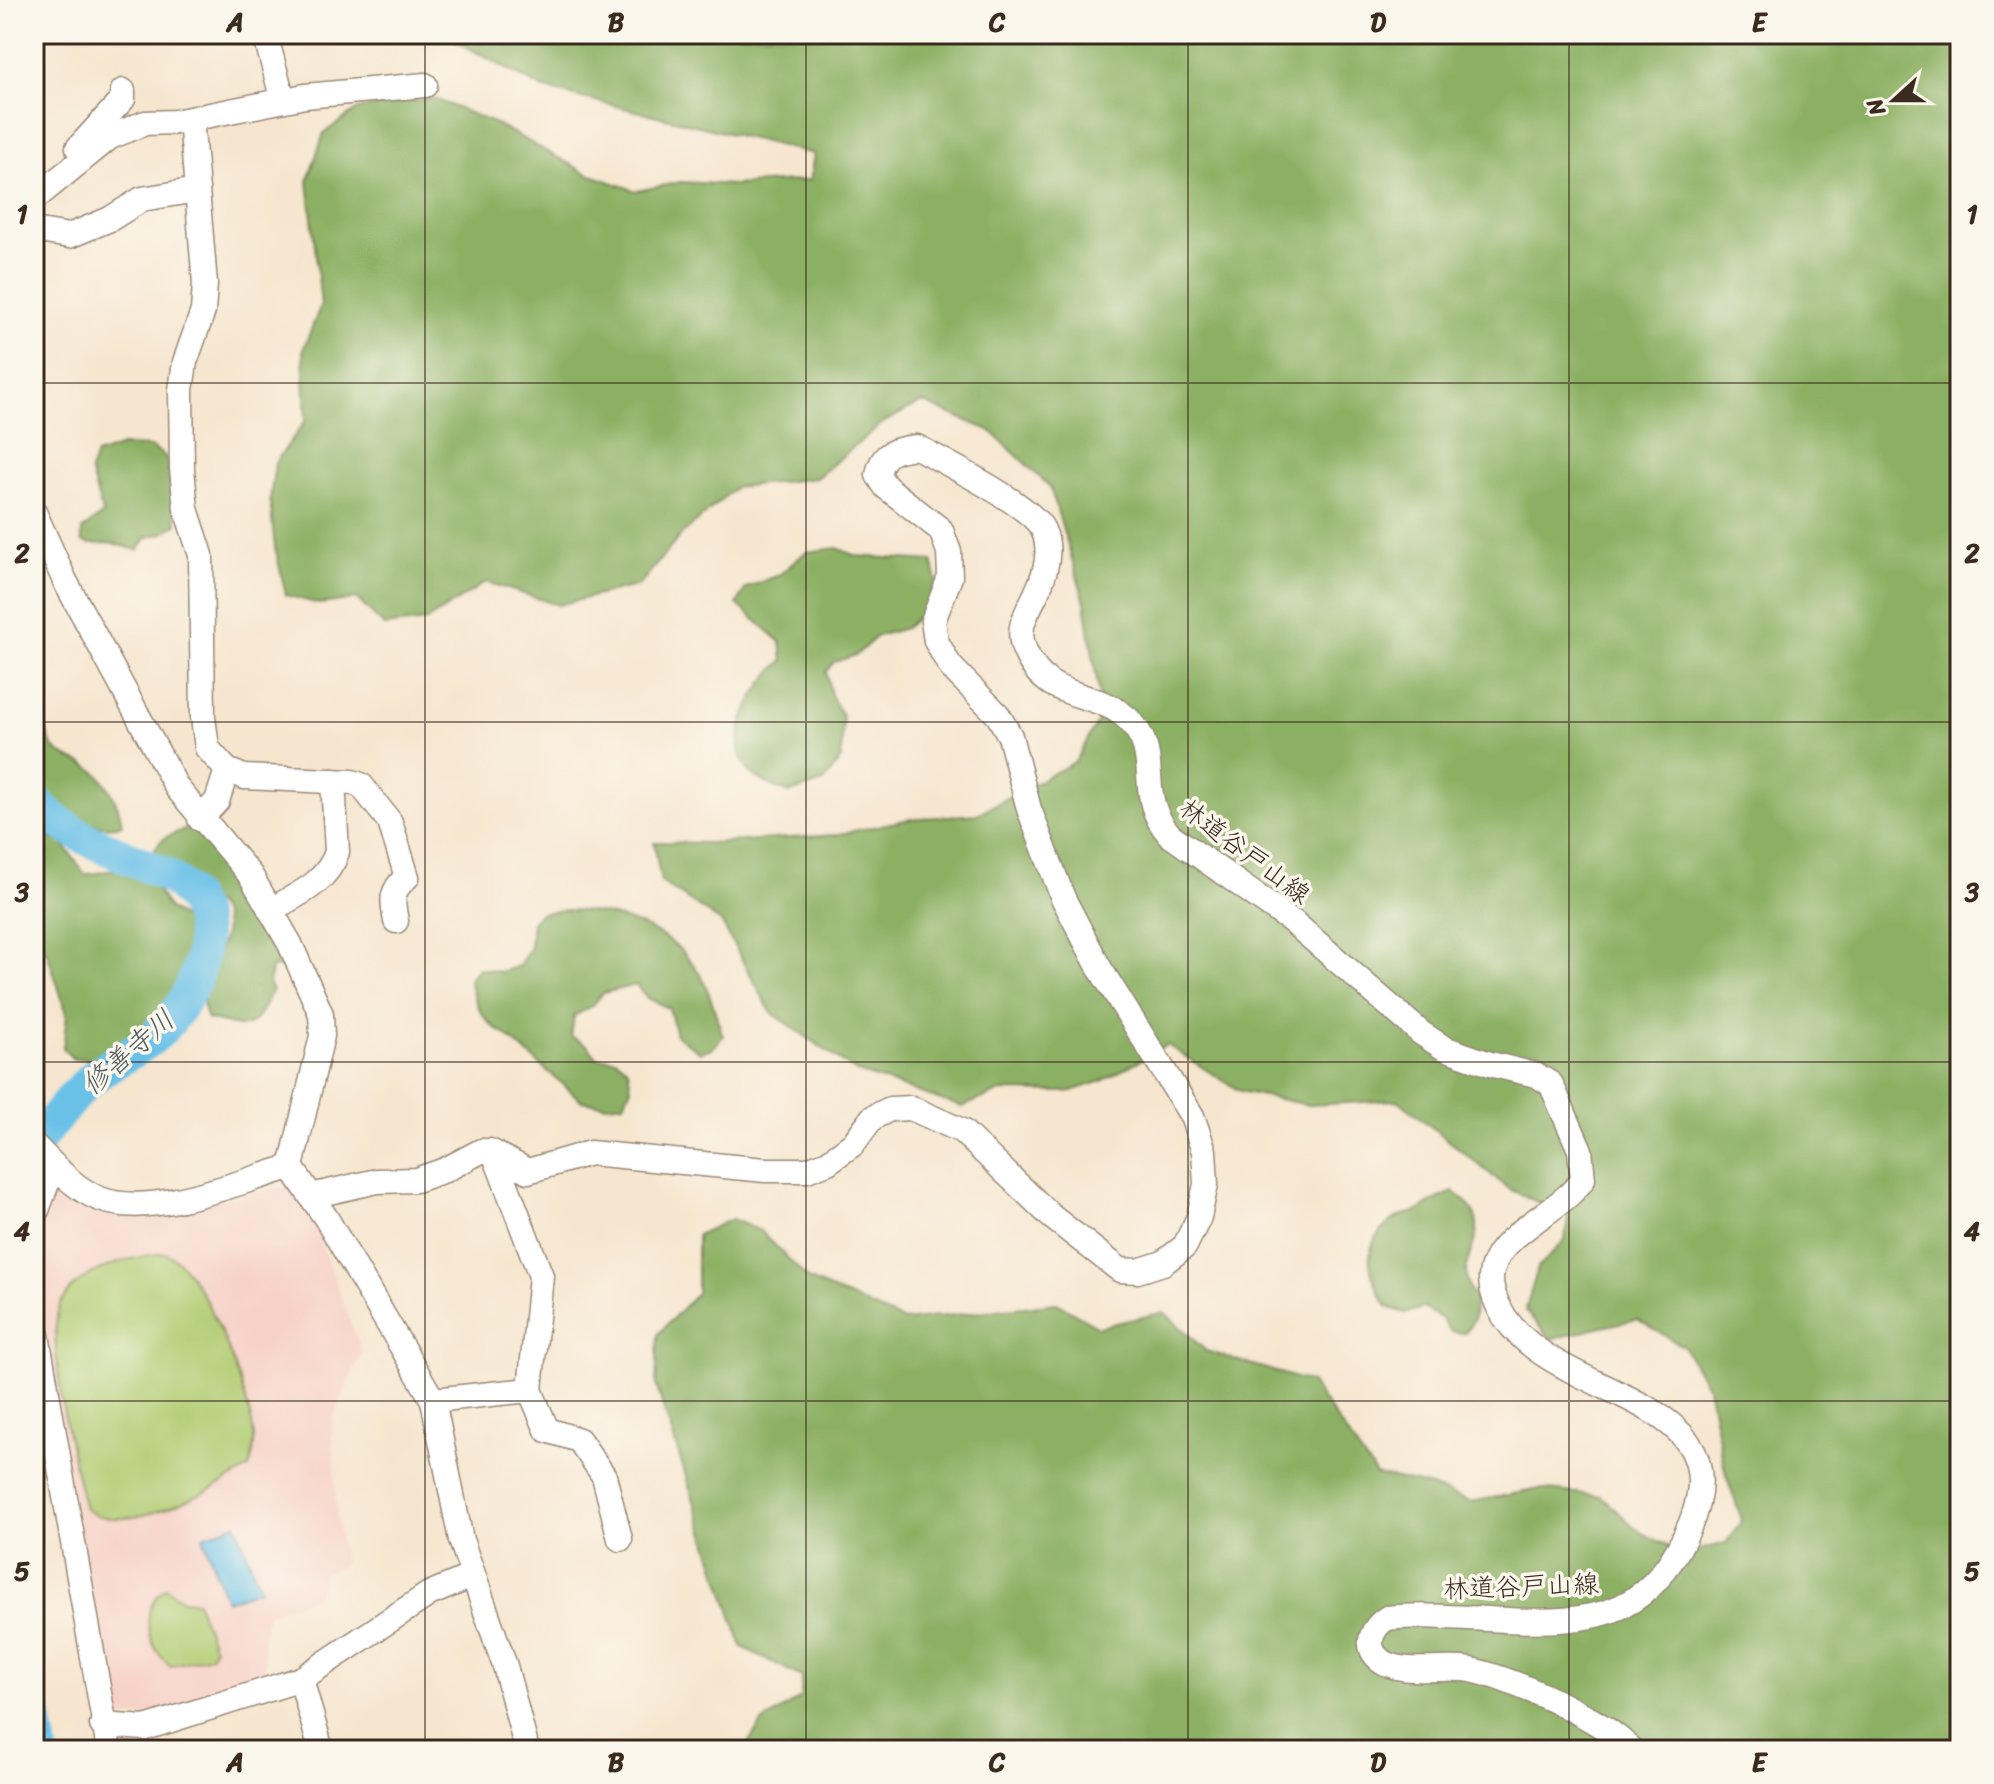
<svg xmlns="http://www.w3.org/2000/svg" width="1994" height="1784" viewBox="0 0 1994 1784" font-family="Sriracha,'Klee One',sans-serif">
<rect width="100%" height="100%" fill="#fbf7ec"/>
<filter id="ink" filterUnits="userSpaceOnUse"><feTurbulence type="fractalNoise" baseFrequency=".0125" numOctaves="2"/><feDisplacementMap in="SourceGraphic" scale="16" xChannelSelector="R" yChannelSelector="G"/><feConvolveMatrix kernelMatrix="1 2 1 2 8 2 1 2 1" color-interpolation-filters="sRGB"/></filter>
<filter id="wash" filterUnits="userSpaceOnUse"><feTurbulence type="fractalNoise" baseFrequency=".006" numOctaves="4" result="noise"/><feDisplacementMap in="SourceGraphic" scale="32" xChannelSelector="R" yChannelSelector="G"/><feGaussianBlur stdDeviation="1.8" result="paint"/><feColorMatrix in="noise" values="0 0 0 0 0 0 0 0 0 0 0 0 0 0 0 0 0 1.4 0 .05"/><feComposite in="paint" operator="in"/></filter>
<g filter="url(#wash)">
<rect width="100%" height="100%" fill="#f6e6cf"/>
<path fill="#f7d1c6" d="M 282,1187 L 293,1191 L 313,1222 L 362,1353 L 333,1418 L 332,1435 L 337,1515 L 344,1565 L 325,1573 L 318,1596 L 267,1614 L 263,1640 L 266,1677 L 262,1681 L 154,1717 L 112,1716 L 40,1317 L 36,1269 L 38,1219 L 56,1190 L 85,1207 L 134,1216 Z"/>
<g fill="#b0cc72" stroke="#767b48" stroke-width="2">
<path d="M 164,1253 C 202,1262 251,1400 254,1437 C 255,1448 252,1458 249,1468 C 211,1491 125,1538 85,1509 C 74,1468 46,1345 59,1308 C 72,1271 130,1257 164,1253 Z"/>
<path d="M 166,1588 L 183,1600 L 197,1602 L 214,1649 L 210,1656 L 170,1666 C 146,1644 138,1609 166,1588 Z"/>
</g>
<g fill="#8cb064" stroke="#646d41" stroke-width="2">
<path d="M 443,34 L 1960,34 L 1960,1750 L 743,1750 L 762,1723 L 801,1697 L 802,1677 L 742,1647 L 656,1385 L 658,1334 L 697,1293 L 697,1235 L 732,1219 L 761,1231 L 809,1280 L 904,1321 L 1057,1303 L 1099,1327 L 1164,1312 L 1206,1351 L 1310,1382 L 1376,1475 L 1426,1485 L 1470,1502 L 1540,1489 L 1601,1496 L 1640,1532 L 1684,1554 L 1726,1543 L 1742,1520 L 1726,1475 L 1708,1387 L 1684,1347 L 1637,1319 L 1551,1339 L 1525,1311 L 1538,1268 L 1565,1240 L 1568,1216 L 1509,1189 L 1398,1100 L 1308,1105 L 1240,1091 L 1167,1045 L 1104,1080 L 1069,1092 L 1001,1091 L 962,1107 L 855,1071 L 771,1012 L 721,922 L 661,882 L 654,842 L 711,843 L 835,835 L 910,819 L 977,814 L 1075,762 L 1102,714 L 1085,602 L 1050,487 L 991,431 L 922,402 L 884,422 L 816,478 L 736,487 L 681,535 L 639,585 L 558,605 L 486,582 L 426,621 L 384,626 L 357,599 L 319,604 L 286,595 L 275,547 L 270,500 L 275,463 L 306,420 L 303,350 L 321,305 L 308,180 L 324,133 L 358,109 L 433,98 L 498,125 L 586,173 L 636,191 L 681,182 L 734,185 L 810,180 L 814,154 L 542,88 Z"/>
<path d="M 122,446 L 151,447 L 166,457 L 177,524 L 164,533 L 147,537 L 138,550 L 111,543 L 89,544 L 82,541 L 82,530 L 103,514 L 90,471 L 96,455 Z"/>
<path d="M 837,548 L 856,556 L 932,561 L 938,585 L 931,605 L 905,628 L 877,636 L 856,655 L 834,662 L 826,672 L 831,695 L 843,718 L 841,759 L 824,782 L 790,793 C 776,788 761,782 750,772 C 720,742 757,682 783,661 L 781,642 L 737,604 L 746,588 L 779,575 L 806,552 Z"/>
<path d="M 34,693 C 46,705 42,730 52,745 C 60,757 77,760 89,767 C 107,778 119,804 122,824 C 103,833 77,817 61,807 C 51,801 43,786 34,777 Z"/>
<path d="M 194,827 L 232,862 L 288,954 L 283,967 L 271,968 L 269,983 L 272,991 C 249,1037 249,1028 207,1019 C 189,978 247,935 215,904 C 211,899 204,897 200,893 C 192,886 188,875 180,869 C 171,863 162,859 153,852 C 161,835 177,832 194,827 Z"/>
<path d="M 34,835 L 61,841 L 85,874 C 100,875 114,867 128,869 C 150,872 156,890 167,906 C 170,912 181,916 187,920 L 190,966 L 169,1008 L 132,1039 L 97,1058 L 73,1059 L 63,1048 L 67,1014 L 47,952 L 34,945 Z"/>
<path d="M 564,910 C 620,911 684,932 707,989 C 714,1004 717,1021 723,1036 L 713,1048 L 700,1052 L 676,1035 L 669,1008 L 647,998 L 636,985 L 603,993 L 592,1006 L 574,1016 L 571,1036 L 587,1045 L 597,1058 L 616,1059 L 628,1069 L 631,1088 L 624,1103 L 606,1105 L 582,1101 L 505,1034 C 483,1024 475,1003 469,980 L 478,968 L 500,972 L 519,966 L 530,947 L 532,922 L 541,913 Z"/>
<path d="M 1454,1192 C 1509,1231 1444,1256 1475,1298 L 1474,1319 L 1465,1333 L 1451,1332 L 1441,1318 L 1423,1308 L 1405,1313 L 1387,1307 C 1369,1274 1357,1247 1393,1220 C 1401,1214 1413,1214 1421,1209 C 1433,1202 1440,1196 1454,1192 Z"/>
</g>
<path fill="#6bc1e8" stroke="#537683" stroke-width="2" d="M 236,1524 L 260,1589 L 226,1601 L 203,1536 Z"/>
<g fill="none" stroke-linecap="round" stroke-linejoin="round">
<g stroke="#6bc1e8" stroke-width="34">
<path d="M 34,799 C 65,838 123,852 165,875 C 231,911 200,996 156,1035 C 138,1051 113,1061 95,1076 C 72,1094 53,1123 34,1145"/>
<path d="M 34,1713 L 41,1750"/>
</g>
</g>
</g>
<g filter="url(#ink)">
<g fill="none" stroke-linecap="round" stroke-linejoin="round">
<defs>
<g id="minor">
<path d="M 265,34 L 283,100"/>
<path d="M 191,119 L 205,284 L 203,311 L 185,362 L 181,390 L 182,469 L 186,509 L 201,555 L 203,717 L 207,748 L 227,770 L 244,777 L 352,782 L 361,785 L 390,822 L 407,877 C 390,891 392,901 396,921"/>
<path d="M 78,148 L 123,99 L 123,91"/>
<path d="M 34,199 L 110,137 L 145,123 L 175,122 L 305,96 L 425,85"/>
<path d="M 34,230 L 69,236 L 110,219 L 142,199 L 197,190"/>
<path d="M 34,512 L 65,581 L 177,788 L 251,876 L 290,944 L 321,1014 L 322,1036 L 291,1167 L 326,1218 L 433,1400 L 461,1540 L 505,1666 L 527,1750"/>
<path d="M 200,819 L 217,801 L 227,770"/>
<path d="M 270,910 C 297,895 327,883 337,852 L 333,781"/>
<path d="M 34,1145 C 54,1165 74,1189 100,1199 C 152,1219 240,1181 291,1167"/>
<path d="M 311,1196 L 377,1181 L 416,1180 L 445,1170 L 481,1151 L 490,1151 L 528,1171 L 590,1153 L 765,1170 L 807,1170 L 828,1162 L 853,1144 L 872,1118 L 890,1109 L 911,1108 L 962,1131 L 1052,1217 L 1120,1270 L 1138,1271 L 1163,1263 L 1185,1246 L 1199,1217 L 1206,1184 L 1204,1151 L 1192,1116 L 1099,967 L 1063,898 L 1029,809 L 1010,736 L 998,715 L 950,666 L 936,641 L 933,621 L 950,577 L 949,552 L 941,530 L 886,487 L 878,475 C 882,452 896,449 917,447 C 944,462 1032,505 1043,530 C 1053,551 1045,575 1036,594 C 1027,613 1015,629 1025,651 C 1047,704 1095,688 1128,719 C 1165,755 1133,794 1170,835 L 1293,922 L 1421,1033 L 1444,1048 L 1490,1064 L 1536,1075 L 1551,1084 L 1580,1150 L 1583,1179 C 1561,1213 1492,1235 1491,1278 C 1491,1295 1501,1314 1512,1327 C 1581,1407 1761,1398 1679,1548 C 1659,1584 1633,1608 1592,1616 C 1526,1629 1454,1611 1387,1618 C 1373,1627 1363,1645 1379,1659 C 1401,1677 1445,1665 1471,1670 C 1510,1678 1606,1720 1631,1750"/>
<path d="M 34,1218 L 47,1183 L 58,1169"/>
<path d="M 34,1318 L 109,1750"/>
<path d="M 530,1390 L 547,1430 L 579,1440 L 604,1476 L 620,1539"/>
<path d="M 433,1400 L 530,1390 L 541,1276 L 494,1153"/>
<path d="M 301,1679 L 321,1750"/>
<path d="M 102,1725 L 145,1728 L 301,1679 L 429,1594 L 472,1576"/>
</g>
</defs>
<use href="#minor" stroke="#988876" stroke-width="27"/>
<use href="#minor" stroke="#fff" stroke-width="24"/>
</g>
</g>
<path fill="none" stroke="#3b2a1e" stroke-width="2" stroke-opacity="0.55" d="M 425,34 L 425,1750M 806,34 L 806,1750M 1188,34 L 1188,1750M 1569,34 L 1569,1750M 34,383 L 1960,383M 34,722 L 1960,722M 34,1062 L 1960,1062M 34,1401 L 1960,1401"/>
<g text-anchor="middle" dominant-baseline="central" stroke-width="7" stroke-linejoin="round" paint-order="stroke">
<g font-size="26" fill="#3b2a1e" stroke="#fbf7ec">
<text transform="translate(1245 851) rotate(37)">林道谷戸山線</text>
<text transform="translate(1521 1586) rotate(-2)">林道谷戸山線</text>
</g>
<g font-size="28" font-style="italic" fill="#49575b" stroke="#fbf7ec">
<text transform="translate(128 1052) rotate(-41)">修善寺川</text>
</g>
</g>
<rect width="1994" height="1784" fill="none" stroke="#fbf7ec" stroke-width="88"/>
<g transform="translate(1894 100) rotate(249)" stroke="#fbf7ec" stroke-width="6" paint-order="stroke">
<path d="M0-6L14 30L0 20L-14 30Z" fill="#3b2a1e"/>
<text y="-12" font-size="22" font-weight="bold" text-anchor="middle" fill="#3b2a1e">N</text>
</g>
<rect x="44" y="44" width="1906" height="1696" fill="none" stroke="#3b2a1e" stroke-width="3"/>
<g font-size="26" text-anchor="middle" font-weight="bold" fill="#3b2a1e">
<text x="235" y="31">A</text>
<text x="616" y="31">B</text>
<text x="997" y="31">C</text>
<text x="1378" y="31">D</text>
<text x="1759" y="31">E</text>
<text x="22" y="223">1</text>
<text x="1972" y="223">1</text>
<text x="22" y="562">2</text>
<text x="1972" y="562">2</text>
<text x="22" y="901">3</text>
<text x="1972" y="901">3</text>
<text x="22" y="1240">4</text>
<text x="1972" y="1240">4</text>
<text x="22" y="1580">5</text>
<text x="1972" y="1580">5</text>
<text x="235" y="1771">A</text>
<text x="616" y="1771">B</text>
<text x="997" y="1771">C</text>
<text x="1378" y="1771">D</text>
<text x="1759" y="1771">E</text>
</g>
</svg>
